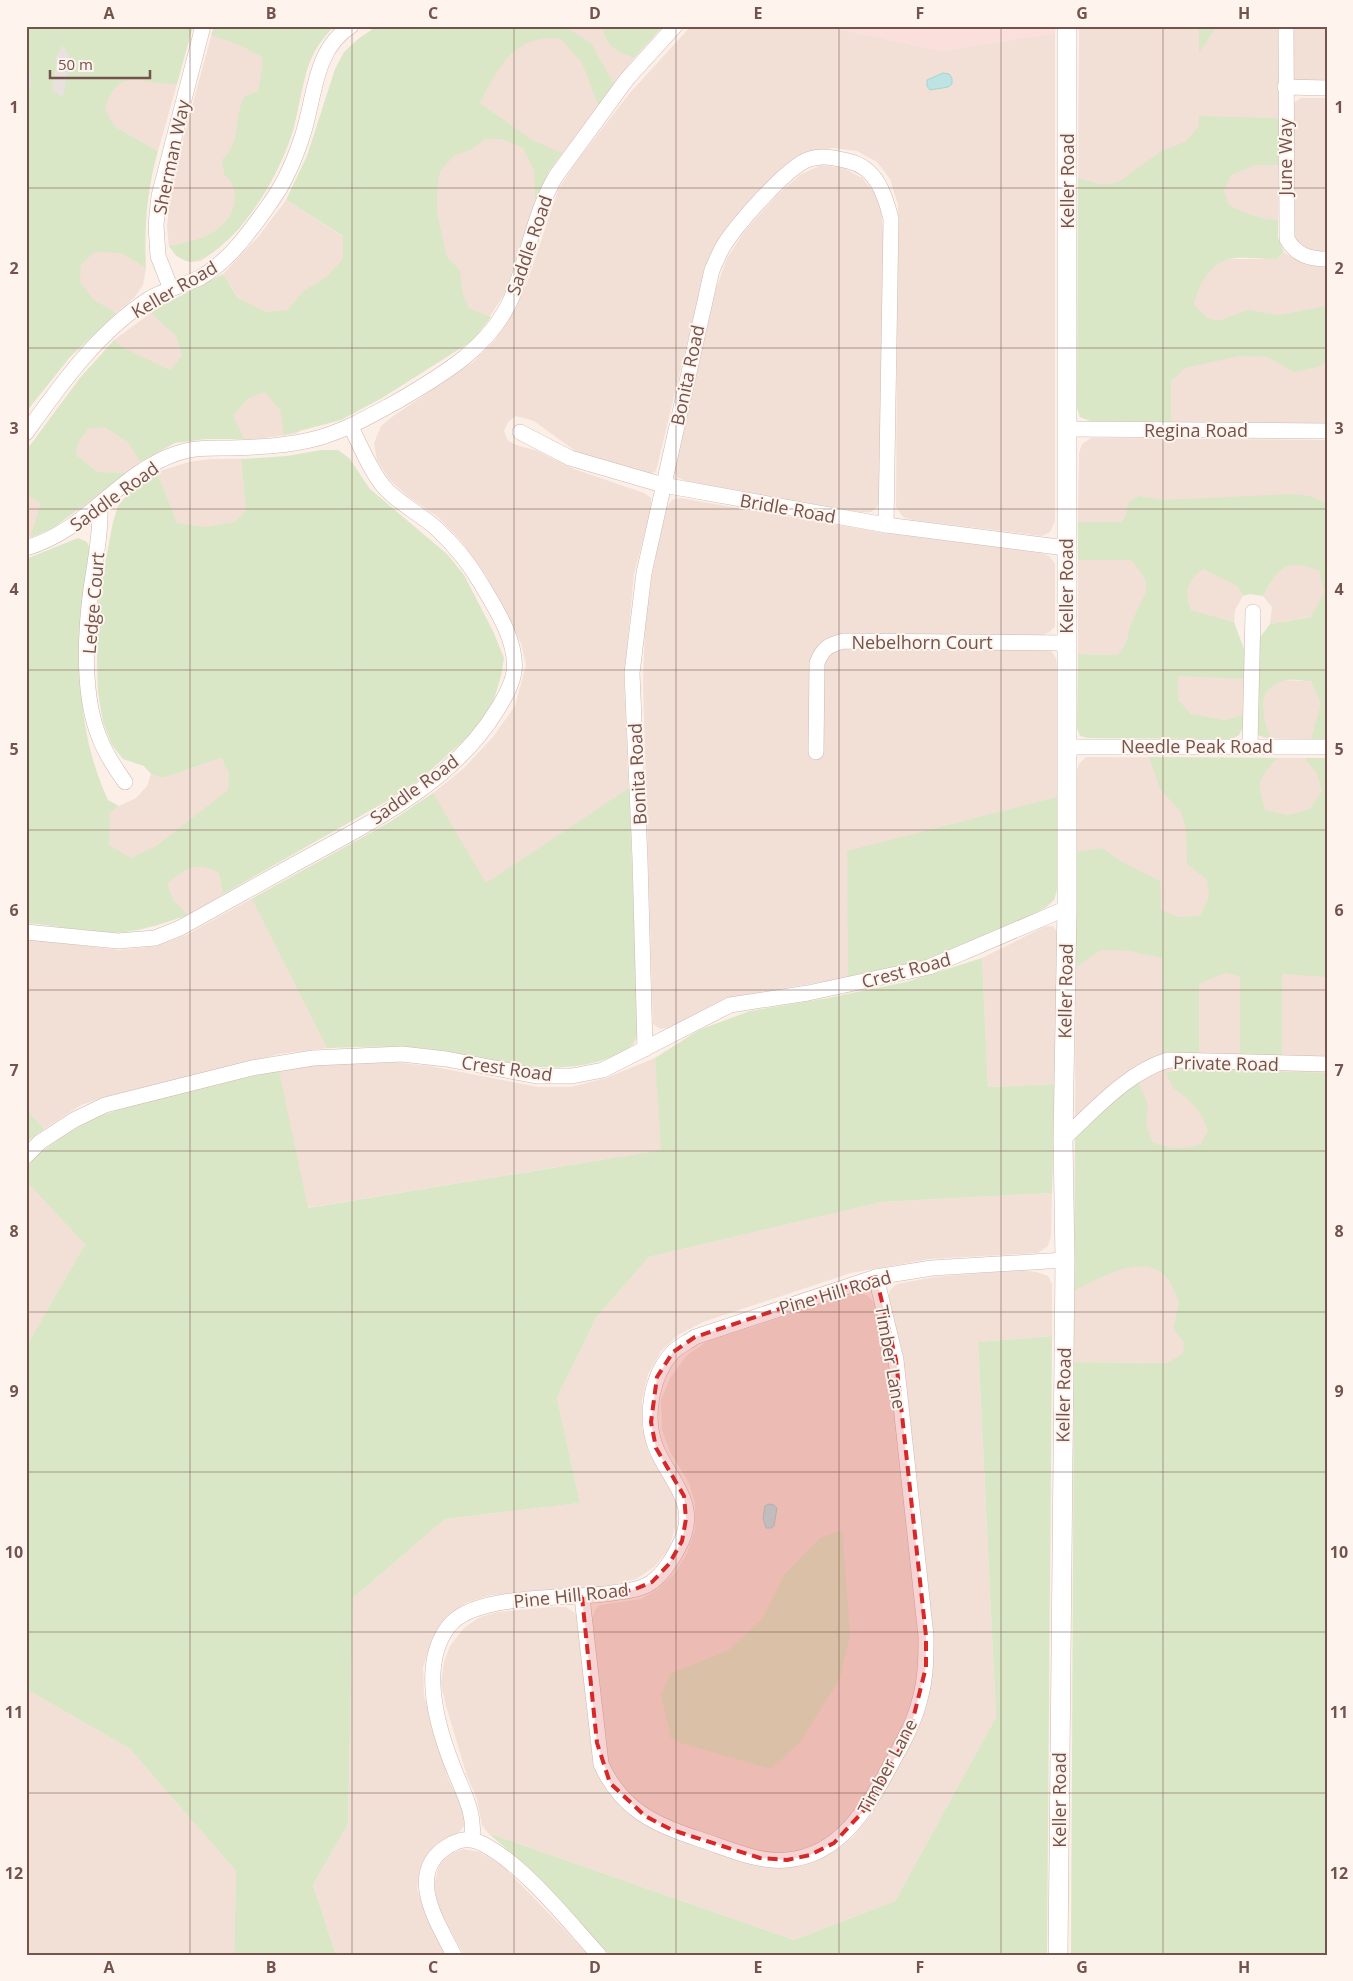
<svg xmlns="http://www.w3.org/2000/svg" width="1353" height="1981" viewBox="0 0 1353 1981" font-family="'Open Sans',sans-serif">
<rect width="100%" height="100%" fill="#fbefe7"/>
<g fill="#f2e0d6">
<path d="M 77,26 L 177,84 L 158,151 L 63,97 Z"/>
<path d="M 214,26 L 306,74 L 293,130 L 276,172 L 260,199 L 239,229 L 219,248 L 201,261 L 189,262 L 176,256 L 169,246 L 167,227 L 170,197 L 177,161 Z"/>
<path d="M 514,26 L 642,26 L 655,35 L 634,58 L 549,171 L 535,201 L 505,293 L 481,330 L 295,434 L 256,439 L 244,439 L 205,360 L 169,395 L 114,340 L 159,307 L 271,349 L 223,274 L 258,237 L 286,200 L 372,255 Z"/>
<path d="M 691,26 L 837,26 L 838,29 L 942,51 L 1055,33 L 1055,521 L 1050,532 L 1042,536 L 913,520 L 903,517 L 896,507 L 898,205 L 890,179 L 877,162 L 857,151 L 832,148 L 806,152 L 784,166 L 727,229 L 712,251 L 703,278 L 656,471 L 648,475 L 578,453 L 534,421 L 516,416 L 508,422 L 504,431 L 508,441 L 519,446 L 535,450 L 574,469 L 644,493 L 651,498 L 651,509 L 634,574 L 624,679 L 638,1024 L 637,1038 L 633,1046 L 520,1066 L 423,1048 L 378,1046 L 327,1048 L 279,1054 L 108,1096 L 81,1105 L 44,1129 L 26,1109 L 26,939 L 120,950 L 157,946 L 186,935 L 390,822 L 433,793 L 463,769 L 493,737 L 515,706 L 526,665 L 521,643 L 486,575 L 461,541 L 438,517 L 406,495 L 389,479 L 377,460 L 374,443 L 381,426 L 392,417 L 473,362 L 495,340 L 526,286 L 558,190 L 577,161 L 629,94 Z"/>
<path d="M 1079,26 L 1280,26 L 1279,118 L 1199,117 L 1199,164 L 1279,165 L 1278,220 L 1078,219 Z"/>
<path d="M 1291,26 L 1327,26 L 1327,82 L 1304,82 L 1295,80 L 1291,75 Z"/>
<path d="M 1301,98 L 1327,98 L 1327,251 L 1304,249 L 1296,241 L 1293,229 L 1292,110 L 1295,102 Z"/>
<path d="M 821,165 L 844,168 L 862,178 L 874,192 L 881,210 L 883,232 L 881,495 L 877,507 L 871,512 L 860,512 L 688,482 L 677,477 L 675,469 L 716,289 L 727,258 L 744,232 L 776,196 L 800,175 Z"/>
<path d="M 26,199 L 146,268 L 143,285 L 134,298 L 116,313 L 26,262 Z"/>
<path d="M 1284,252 L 1296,260 L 1311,264 L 1327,265 L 1327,423 L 1171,422 L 1171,342 L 1187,259 L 1277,259 Z"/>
<path d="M 80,378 L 158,452 L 140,462 L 82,508 L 26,539 L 26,451 Z"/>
<path d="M 1091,438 L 1327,440 L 1327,614 L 1270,624 L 1272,607 L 1263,596 L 1305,524 L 1200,524 L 1243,596 L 1235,610 L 1234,622 L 1178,607 L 1178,657 L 1078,654 L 1078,560 L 1178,560 L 1178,523 L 1078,522 L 1079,453 L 1082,444 Z"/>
<path d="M 209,459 L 241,459 L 258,622 L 218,635 L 157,472 L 189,462 Z"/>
<path d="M 680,498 L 884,533 L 1041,553 L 1049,556 L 1055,564 L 1055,626 L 1050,632 L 1042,635 L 843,635 L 827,639 L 817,646 L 810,662 L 813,715 L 809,756 L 821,758 L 823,661 L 827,654 L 838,649 L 857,647 L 1041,648 L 1052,652 L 1056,658 L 1057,667 L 1057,889 L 1054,900 L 1046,907 L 977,942 L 890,971 L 736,996 L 714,1004 L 674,1027 L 660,1029 L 653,1024 L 643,684 L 645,624 L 653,570 L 666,508 L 672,500 Z"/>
<path d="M 1178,675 L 1244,679 L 1243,726 L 1239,735 L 1232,739 L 1178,739 Z"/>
<path d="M 1257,679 L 1327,682 L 1327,740 L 1264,738 L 1258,735 Z"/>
<path d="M 1086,757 L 1327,758 L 1327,1160 L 1263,1364 L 1074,1362 L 1074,1253 L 1191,1254 L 1075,1158 L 1076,773 L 1079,764 Z"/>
<path d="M 221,758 L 277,863 L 188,915 L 156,925 L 124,932 L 83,930 L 51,849 L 119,806 L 136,798 L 147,786 L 151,774 L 163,778 Z"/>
<path d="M 1053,926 L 1058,933 L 1055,1084 L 988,1087 L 982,958 L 1044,927 Z"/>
<path d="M 655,1058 L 662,1150 L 85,1244 L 26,1347 L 26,1168 L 39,1154 L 65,1135 L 147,1101 L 279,1070 L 332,1063 L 384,1061 L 430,1066 L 538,1087 L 571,1087 L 606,1078 Z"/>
<path d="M 1052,1193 L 1051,1236 L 1048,1246 L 1038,1253 L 930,1259 L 851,1273 L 703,1322 L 678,1335 L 661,1351 L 648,1374 L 642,1400 L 642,1427 L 649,1453 L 668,1483 L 677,1504 L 675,1528 L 669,1549 L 654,1567 L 636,1579 L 613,1585 L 578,1590 L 491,1595 L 466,1603 L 447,1617 L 433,1637 L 423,1667 L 424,1696 L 448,1778 L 464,1812 L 465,1825 L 458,1833 L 442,1841 L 429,1853 L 420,1868 L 417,1888 L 424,1912 L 446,1955 L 336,1955 L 313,1885 L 348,1824 L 353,1598 L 445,1519 L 580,1503 L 557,1398 L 596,1318 L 649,1257 L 882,1202 Z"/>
<path d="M 1021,1270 L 1036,1272 L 1048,1276 L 1052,1284 L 1052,1336 L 978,1342 L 996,1717 L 895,1901 L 794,1940 L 488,1833 L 482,1825 L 477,1799 L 467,1776 L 446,1706 L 441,1684 L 444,1662 L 450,1646 L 464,1628 L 480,1617 L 498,1612 L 553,1607 L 566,1607 L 575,1613 L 579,1621 L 596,1768 L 607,1791 L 622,1808 L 647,1826 L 666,1835 L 739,1860 L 816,1859 L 837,1849 L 853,1837 L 870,1816 L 919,1728 L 933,1672 L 932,1641 L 905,1374 L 902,1350 L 888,1299 L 890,1290 L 897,1284 L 934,1277 Z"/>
<path d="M 857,1293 L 867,1295 L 874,1303 L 891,1363 L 920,1651 L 917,1685 L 910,1712 L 897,1740 L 849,1823 L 809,1851 L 787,1854 L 760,1853 L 668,1822 L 640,1807 L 620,1788 L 605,1756 L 592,1619 L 595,1610 L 600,1605 L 641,1599 L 658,1589 L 675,1573 L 687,1553 L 695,1529 L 695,1503 L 689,1483 L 670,1452 L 662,1430 L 661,1400 L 670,1378 L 687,1355 L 706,1342 Z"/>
<path d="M 26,1689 L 130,1749 L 236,1871 L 234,1955 L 26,1955 Z"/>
<path d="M 463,1849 L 480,1852 L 504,1867 L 589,1955 L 464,1955 L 439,1909 L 434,1885 L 439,1866 L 447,1855 Z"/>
</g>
<path fill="#fadfdc" d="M 837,26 L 1055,26 L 1055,33 L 942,51 L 838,29 Z"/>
<path fill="#e9e1dd" d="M 63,44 L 70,57 L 58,135 L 52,91 L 57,65 L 44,78 L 26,110 L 26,53 Z"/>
<g fill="#dae7c6" fill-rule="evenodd">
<path d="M 26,26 L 193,26 L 177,84 C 143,85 118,64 105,109 L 114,126 L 158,151 C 147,189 144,228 146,268 L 120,253 L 94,252 L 81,265 L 80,282 L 93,299 L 116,313 L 70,357 L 26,412 L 26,95 L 31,86 L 30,70 L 26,68 ZM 63,45 L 70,58 L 63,97 L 52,91 L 57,65 L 55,58 Z"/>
<path d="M 214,26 L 334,26 C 327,34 319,43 314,53 C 302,76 300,103 294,127 C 282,170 250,226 213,252 C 193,266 183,265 169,246 C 183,243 197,241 210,234 C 233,222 245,193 224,174 L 222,160 C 243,139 233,119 244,97 L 258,91 L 262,69 L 262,57 L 239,45 L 211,35 Z"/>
<path d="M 377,26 L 564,26 L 591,43 L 614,84 L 598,105 L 582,63 L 561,39 C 515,33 498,67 480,103 L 532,140 L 562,153 L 549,171 L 535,201 L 534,171 L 523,148 L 501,139 L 485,139 L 471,150 L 455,155 L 440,171 L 437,192 L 437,212 L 447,257 L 460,270 L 463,294 L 469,308 L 491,317 L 472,341 L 382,398 L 341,420 L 284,435 L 280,410 L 265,392 L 249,398 L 233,415 L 244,439 L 206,439 L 175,443 L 140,462 L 128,442 L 104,427 L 88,429 L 78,443 L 76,455 L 97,472 L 126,473 L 52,529 L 30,538 L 41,504 L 26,494 L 26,451 L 80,378 L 114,340 L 122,347 L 170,370 L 182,356 L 176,336 L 151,313 L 159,307 L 223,274 L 238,298 L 266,312 L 287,310 L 305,290 L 325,278 L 343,259 L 343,236 L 286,200 L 307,156 L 335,69 L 344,52 L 358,39 Z"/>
<path d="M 603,26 L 663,26 L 634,58 C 618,52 604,46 603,26 Z"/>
<path d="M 1199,26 L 1217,26 L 1199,53 Z"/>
<path d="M 1199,116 L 1279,118 L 1279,165 L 1255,165 L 1231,175 L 1224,191 L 1229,205 C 1244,213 1261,220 1278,220 L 1278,238 L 1284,252 L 1277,259 C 1264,259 1241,256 1229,259 C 1209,264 1198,287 1194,304 L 1206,317 L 1218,321 L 1248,310 L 1279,315 L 1327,306 L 1327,362 L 1318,367 L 1294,372 L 1268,357 L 1240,356 L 1185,368 L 1171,381 L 1171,422 L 1090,421 L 1080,417 L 1077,408 L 1078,178 L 1104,185 L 1119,182 L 1161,151 L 1185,142 L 1199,126 Z"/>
<path d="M 321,450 L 338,450 L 349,458 L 370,489 L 447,554 L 464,575 L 493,631 L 504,658 L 501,676 L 491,709 L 470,735 L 422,778 L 387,801 L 223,894 L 219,873 C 197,860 184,869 167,884 L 174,901 L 188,915 C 167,922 145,930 124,932 C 91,935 58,925 26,923 L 26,559 L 78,538 L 87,542 L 90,550 C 79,638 70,717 108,800 L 119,806 L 110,812 L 109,845 L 131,858 L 156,846 L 228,790 L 229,773 L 221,758 L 163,778 L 151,774 L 144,766 L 123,759 L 112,745 L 103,722 L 98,692 L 96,628 L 99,595 L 113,522 L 118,506 L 130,491 L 157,472 L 177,523 L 205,527 L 235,522 L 246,510 L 241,459 L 287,456 Z"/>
<path d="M 1293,494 L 1309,496 L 1327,503 L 1327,740 L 1311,739 L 1321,704 L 1311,681 C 1303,681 1291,678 1283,681 C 1254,690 1263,718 1271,738 L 1258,735 L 1256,728 L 1258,640 L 1270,624 L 1311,617 L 1324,592 L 1319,570 C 1285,559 1279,567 1263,596 L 1250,594 L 1243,596 L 1237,586 L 1203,569 C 1187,581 1184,591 1191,610 L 1234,622 L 1244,649 L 1244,679 L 1178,676 L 1178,700 L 1191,714 L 1224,720 L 1243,715 L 1243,726 L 1239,735 L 1232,739 L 1088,738 L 1080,736 L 1077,728 L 1078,654 L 1118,655 C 1131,639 1126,635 1133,619 C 1146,590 1156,588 1131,560 L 1078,560 L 1078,522 L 1121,522 L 1126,515 L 1129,502 L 1139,496 L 1162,500 Z"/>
<path d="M 1149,757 L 1277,758 C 1257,782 1257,780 1265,810 L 1288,815 L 1310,809 L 1322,791 L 1317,774 L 1305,758 L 1327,758 L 1327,977 L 1282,974 L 1282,1057 L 1240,1055 L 1240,976 L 1225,973 L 1199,984 L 1199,1053 L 1162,1054 L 1162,958 L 1129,951 L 1101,950 L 1076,967 L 1076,852 L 1102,848 L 1124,863 L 1160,881 L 1161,910 L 1178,917 L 1200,916 L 1209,896 L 1207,880 L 1187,864 L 1186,829 L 1181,812 L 1160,789 Z"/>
<path d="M 629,788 L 638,1024 C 636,1047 627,1053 606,1059 C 539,1081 488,1054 422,1048 C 390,1046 358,1047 327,1048 L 252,899 L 390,822 L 433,793 L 486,883 Z"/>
<path d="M 1057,797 L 1057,889 L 1054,900 L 1046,907 L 977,942 L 936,960 L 848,978 L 847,851 Z"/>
<path d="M 982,958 L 988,1087 L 1055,1084 L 1052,1193 L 882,1202 L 649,1257 L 596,1318 L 557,1398 L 580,1503 L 445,1519 L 353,1598 L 348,1824 L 313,1885 L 336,1955 L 234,1955 L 236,1871 L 130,1749 L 26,1689 L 26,1347 L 85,1244 L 26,1181 L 26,1168 L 39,1154 L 65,1135 L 96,1117 L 147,1101 L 279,1070 L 308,1208 L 661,1150 L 655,1058 L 699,1030 L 750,1011 L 828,998 L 906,982 Z"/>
<path d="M 1183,1069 L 1327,1073 L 1327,1955 L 1071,1955 L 1074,1362 L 1168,1363 L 1183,1353 L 1184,1343 L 1173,1328 L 1179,1303 C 1176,1296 1173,1285 1167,1278 C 1144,1250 1098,1279 1074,1291 L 1075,1135 L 1126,1088 L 1139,1084 L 1148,1104 L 1146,1123 L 1152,1142 C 1170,1149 1182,1150 1201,1144 L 1208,1131 L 1202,1116 L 1188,1099 L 1173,1088 L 1166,1073 Z"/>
<path d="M 26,1109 L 44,1129 L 26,1142 Z"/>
<path d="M 1052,1336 L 1047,1955 L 610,1955 L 533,1872 L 488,1833 L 794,1940 L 895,1901 L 996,1717 L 978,1342 Z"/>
<path d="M 842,1530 L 850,1634 L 840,1678 L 801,1741 L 771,1769 L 681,1743 L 671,1738 L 661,1695 L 670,1674 L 729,1650 L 762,1619 L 784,1575 L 820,1538 Z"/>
</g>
<g fill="#bde3e2" stroke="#a4d4d3">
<path d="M 943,73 L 949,74 L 952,78 L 952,84 L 948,87 L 930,90 L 927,86 L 927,80 Z"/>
<path d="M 769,1504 L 774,1505 L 777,1508 L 774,1526 L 771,1528 L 766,1528 L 763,1518 L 765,1506 Z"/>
</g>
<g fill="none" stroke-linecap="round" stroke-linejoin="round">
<defs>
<g id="minor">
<path d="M 1286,26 L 1287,239 C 1296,255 1309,259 1327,259"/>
<path d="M 1285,87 L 1327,88"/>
<path d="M 171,289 L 158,256 L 156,225 L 159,196 L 203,26"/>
<path d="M 1066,429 L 1327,431"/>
<path d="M 520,432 L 570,458 L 663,485 L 886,525 L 1066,548"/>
<path d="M 26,433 C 61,384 98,332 149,299 C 165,289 184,286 201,277 C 231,260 253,227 273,199 C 286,180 296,156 303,134 C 315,97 314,49 351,26"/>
<path d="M 100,506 C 101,534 95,561 91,589 C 85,634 82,697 100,739 C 106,755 115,768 125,782"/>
<path d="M 26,548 C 88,530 118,474 175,454 C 194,447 212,448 231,448 C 260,447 289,446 318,438 C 346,430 370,416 396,402 C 441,376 491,347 512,297 C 528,257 534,213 556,176 L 627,79 L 675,26"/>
<path d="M 1250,746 L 1253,612"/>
<path d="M 1067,747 L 1327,747"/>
<path d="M 816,752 L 817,663 C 823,648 828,645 844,641 L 1066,643"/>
<path d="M 26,932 L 118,941 L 155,938 L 180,928 C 218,907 257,885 295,864 C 369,823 452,784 497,710 C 504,699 512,685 514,672 C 518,642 495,607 480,582 C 469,563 453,544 437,529 C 421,514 399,504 384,487 C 370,470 361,447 351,427"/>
<path d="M 645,1049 L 640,859 L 632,673 L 644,573 L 712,270 C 716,262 719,253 724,245 C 737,225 788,165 810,159 C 823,155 836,158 848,161 C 876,167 885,194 891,219 L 886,525"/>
<path d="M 1063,1139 C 1095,1110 1126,1073 1168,1060 L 1327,1064"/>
<path d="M 26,1156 L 40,1142 L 74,1120 L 105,1105 L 252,1068 L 313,1058 L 402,1054 L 446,1059 L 537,1076 L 572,1076 L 603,1070 L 730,1005 L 808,993 L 929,967 L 1067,908"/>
<path d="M 582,1597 L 601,1764 C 621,1809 655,1825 699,1839 C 727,1848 758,1863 787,1860 C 840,1855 866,1810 889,1768 C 901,1746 914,1724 920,1699 C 926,1678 926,1657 926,1636 L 896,1360 L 876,1277"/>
<path d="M 472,1838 C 475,1814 465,1796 456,1774 C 438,1731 418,1665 449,1626 C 476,1592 570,1600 612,1593 C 626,1591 641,1590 652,1582 C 665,1572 674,1557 681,1542 C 699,1503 670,1481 656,1448 C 644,1418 651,1375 673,1352 C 679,1346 688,1342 695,1337 L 876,1277 L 932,1268 L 1065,1260"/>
<path d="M 454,1955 C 438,1923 404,1873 448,1846 C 460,1839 470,1837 483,1844 C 525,1866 567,1920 599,1955"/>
</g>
<path id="tertiary" d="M 1058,1955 L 1065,1260 L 1063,1139 L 1067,908 L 1067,26"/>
</defs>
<use href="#minor" stroke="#ceb8b1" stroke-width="16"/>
<use href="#tertiary" stroke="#ceb8b1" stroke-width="20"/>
<use href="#minor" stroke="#fff" stroke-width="15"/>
<use href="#tertiary" stroke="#fff" stroke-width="19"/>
</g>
<path fill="#d62828" fill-opacity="0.2" stroke="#d62828" stroke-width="4" stroke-dasharray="10 6" stroke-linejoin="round" d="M 876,1277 L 896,1360 L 926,1636 L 926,1667 L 910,1731 L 868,1806 L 834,1843 L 810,1855 L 787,1860 L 760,1858 L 672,1830 L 645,1816 L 610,1783 L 597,1743 L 582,1597 L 633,1590 L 652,1582 L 669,1564 L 682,1541 L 686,1519 L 684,1496 L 656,1448 L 651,1422 L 657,1377 L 673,1352 L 695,1337 Z"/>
<path fill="none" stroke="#72544d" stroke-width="1" stroke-opacity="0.55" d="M 190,26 L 190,1955M 352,26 L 352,1955M 514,26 L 514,1955M 676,26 L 676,1955M 839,26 L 839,1955M 1001,26 L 1001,1955M 1163,26 L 1163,1955M 26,188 L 1327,188M 26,348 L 1327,348M 26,509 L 1327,509M 26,670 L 1327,670M 26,830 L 1327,830M 26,990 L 1327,990M 26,1151 L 1327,1151M 26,1312 L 1327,1312M 26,1472 L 1327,1472M 26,1632 L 1327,1632M 26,1793 L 1327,1793"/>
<g text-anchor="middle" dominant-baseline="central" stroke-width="4" stroke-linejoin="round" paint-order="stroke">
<g font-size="18" fill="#72544d" stroke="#fef4ed">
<text transform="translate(171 157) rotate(-78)">Sherman Way</text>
<text transform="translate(1285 157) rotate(-90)">June Way</text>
<text transform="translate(1067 181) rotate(-90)">Keller Road</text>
<text transform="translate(529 245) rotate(-71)">Saddle Road</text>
<text transform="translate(174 289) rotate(-30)">Keller Road</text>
<text transform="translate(687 375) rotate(-78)">Bonita Road</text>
<text x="1196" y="430">Regina Road</text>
<text transform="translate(114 496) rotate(-36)">Saddle Road</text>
<text transform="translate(788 508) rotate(10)">Bridle Road</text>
<text transform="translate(1066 586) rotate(-90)">Keller Road</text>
<text transform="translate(93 603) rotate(-85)">Ledge Court</text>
<text x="922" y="642">Nebelhorn Court</text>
<text x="1197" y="746">Needle Peak Road</text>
<text transform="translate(637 774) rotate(-93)">Bonita Road</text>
<text transform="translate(414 789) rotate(-36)">Saddle Road</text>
<text transform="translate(906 970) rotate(-15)">Crest Road</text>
<text transform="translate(1065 991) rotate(-89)">Keller Road</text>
<text transform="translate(1226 1063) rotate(1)">Private Road</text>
<text transform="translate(507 1068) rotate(8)">Crest Road</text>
<text transform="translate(835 1292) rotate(-16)">Pine Hill Road</text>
<text transform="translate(891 1357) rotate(80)">Timber Lane</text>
<text transform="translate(1063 1395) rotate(-89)">Keller Road</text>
<text transform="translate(571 1595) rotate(-6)">Pine Hill Road</text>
<text transform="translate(887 1766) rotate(-62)">Timber Lane</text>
<text transform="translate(1059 1800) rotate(-90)">Keller Road</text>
</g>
</g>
<rect width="1353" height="1981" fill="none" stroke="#fef4ed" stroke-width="55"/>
<path d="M50 70v8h100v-8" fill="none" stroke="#72544d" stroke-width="2.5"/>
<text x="58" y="70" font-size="15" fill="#72544d" stroke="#fef4ed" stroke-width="4" paint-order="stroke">50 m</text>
<rect x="28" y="28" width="1298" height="1926" fill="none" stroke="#72544d" stroke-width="2"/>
<g font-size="16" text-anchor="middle" font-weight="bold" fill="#72544d">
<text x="109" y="19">A</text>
<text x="271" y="19">B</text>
<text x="433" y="19">C</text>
<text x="595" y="19">D</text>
<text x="758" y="19">E</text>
<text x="920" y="19">F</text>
<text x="1082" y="19">G</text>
<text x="1244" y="19">H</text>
<text x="14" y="113">1</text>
<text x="1339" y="113">1</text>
<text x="14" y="274">2</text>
<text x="1339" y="274">2</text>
<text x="14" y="434">3</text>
<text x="1339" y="434">3</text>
<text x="14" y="595">4</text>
<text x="1339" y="595">4</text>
<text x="14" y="755">5</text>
<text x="1339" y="755">5</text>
<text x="14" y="916">6</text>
<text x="1339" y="916">6</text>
<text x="14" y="1076">7</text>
<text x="1339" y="1076">7</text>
<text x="14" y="1237">8</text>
<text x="1339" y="1237">8</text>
<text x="14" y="1397">9</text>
<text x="1339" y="1397">9</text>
<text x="14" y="1558">10</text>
<text x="1339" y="1558">10</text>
<text x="14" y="1718">11</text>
<text x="1339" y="1718">11</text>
<text x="14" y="1879">12</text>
<text x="1339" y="1879">12</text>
<text x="109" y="1973">A</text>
<text x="271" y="1973">B</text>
<text x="433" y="1973">C</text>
<text x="595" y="1973">D</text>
<text x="758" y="1973">E</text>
<text x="920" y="1973">F</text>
<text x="1082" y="1973">G</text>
<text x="1244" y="1973">H</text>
</g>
</svg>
